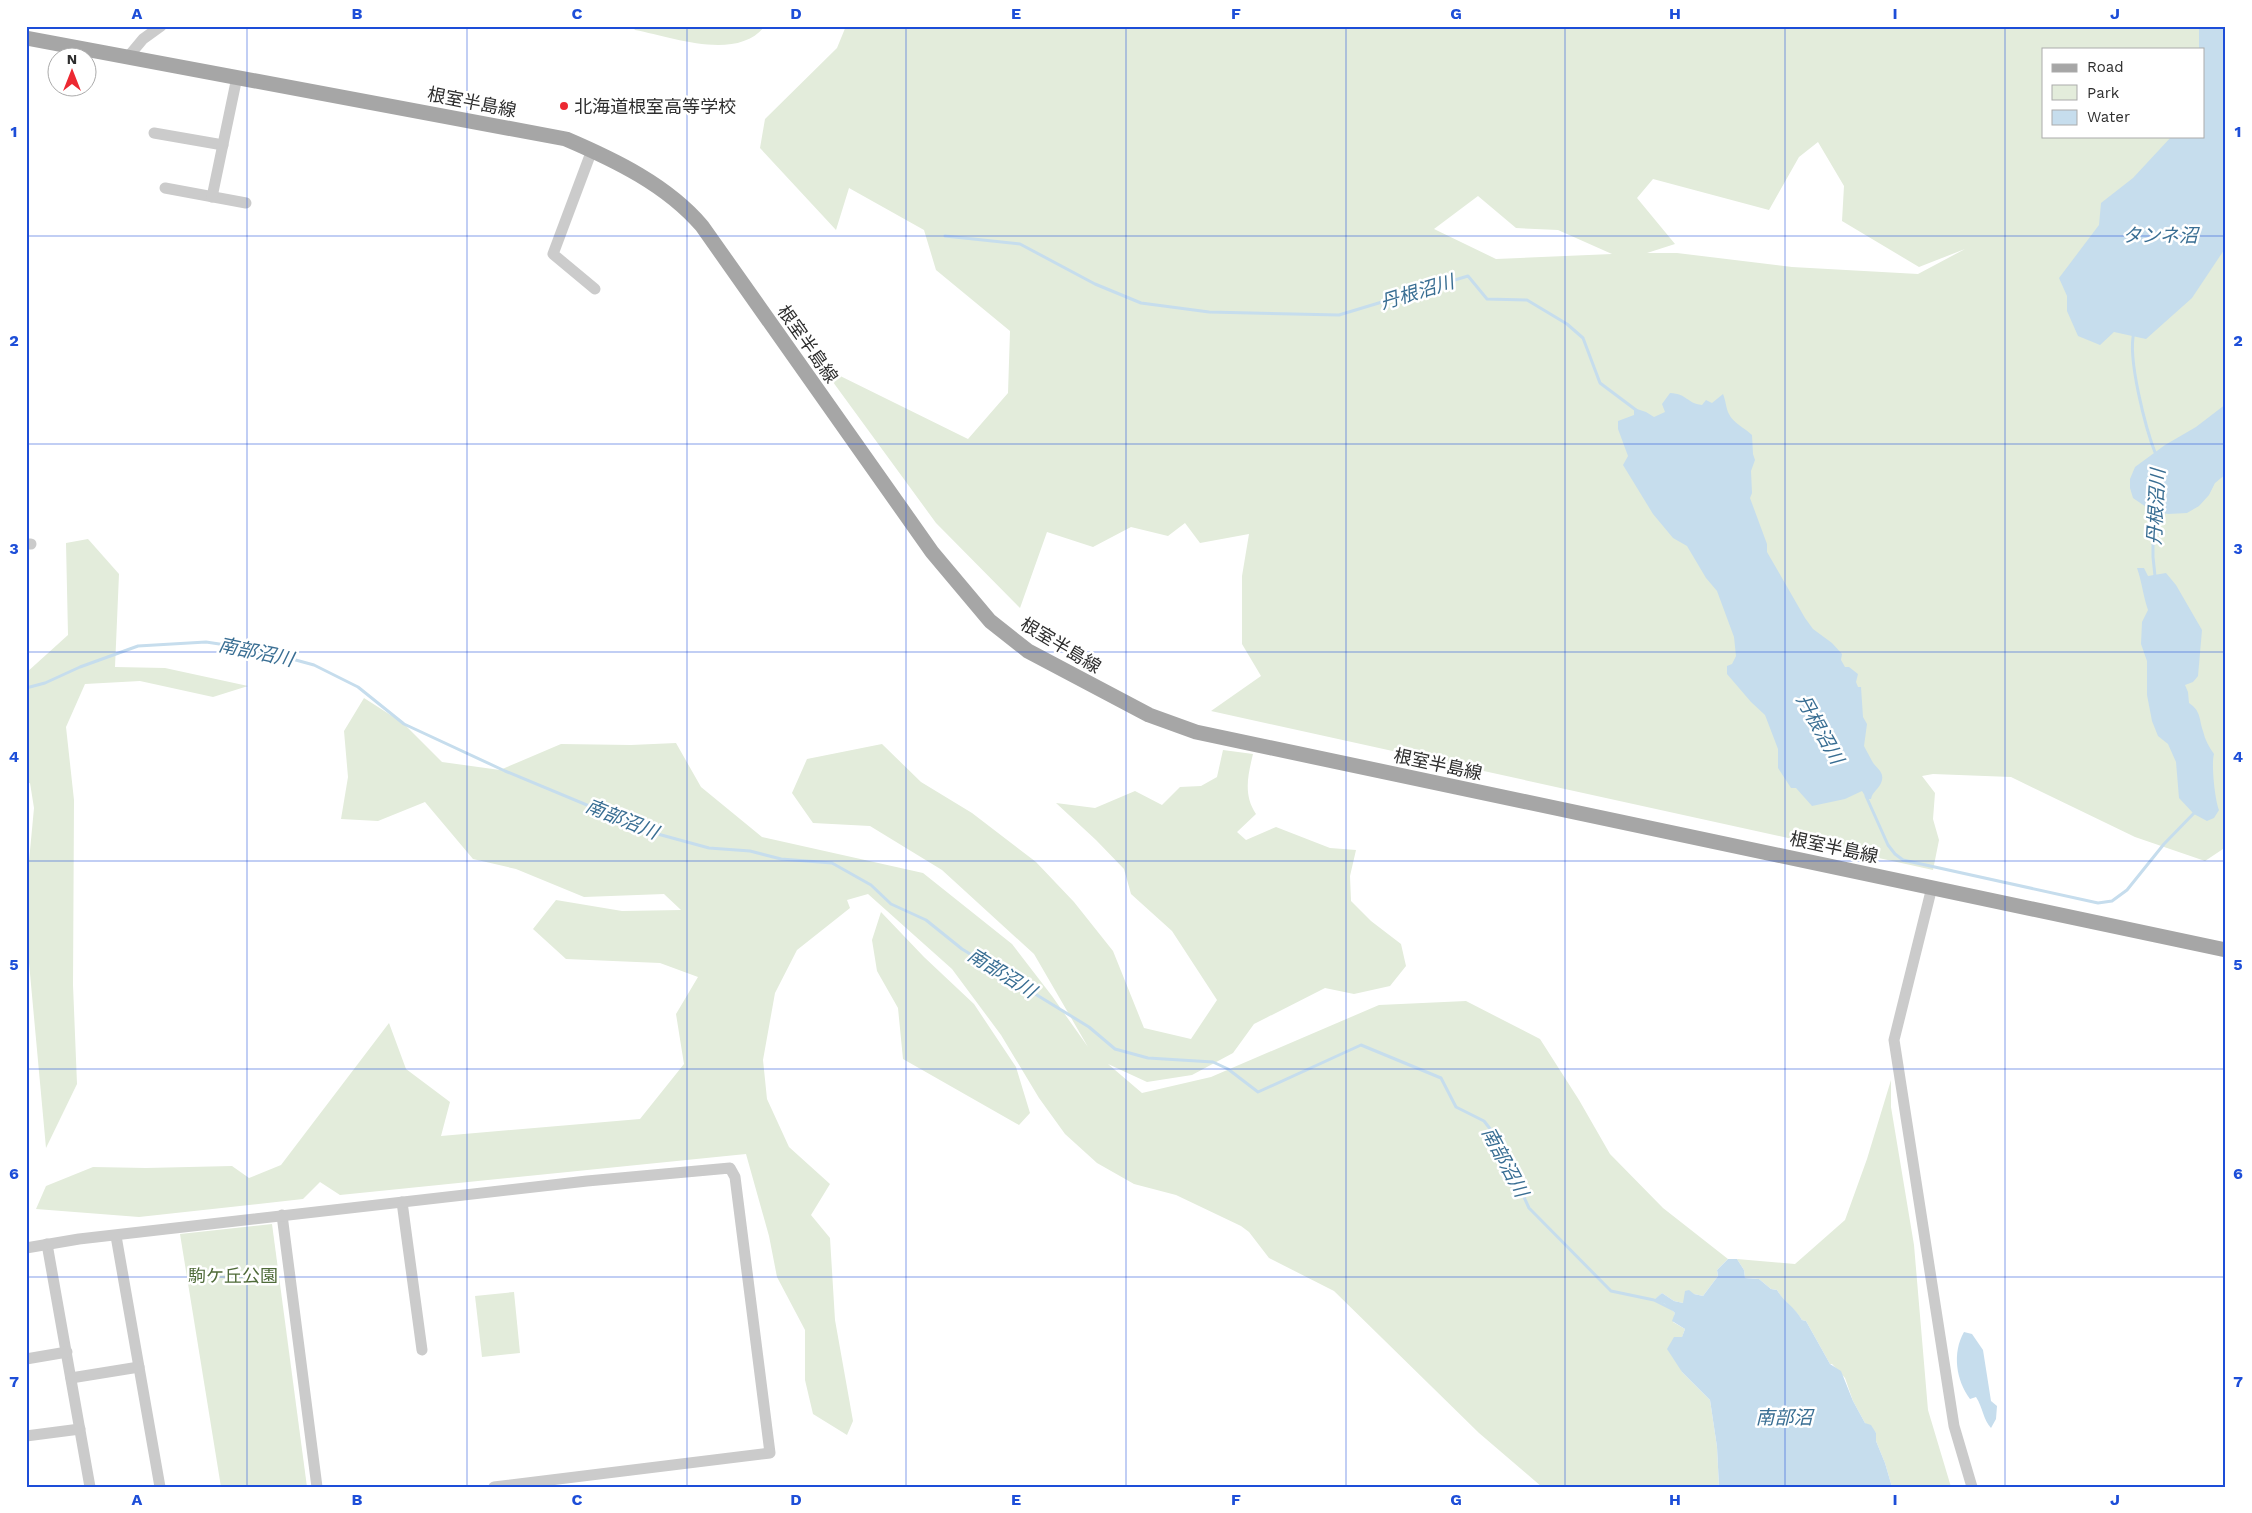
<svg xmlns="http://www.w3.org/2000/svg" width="2252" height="1513" viewBox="0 0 2252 1513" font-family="'Work Sans','Noto Sans JP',sans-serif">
<rect width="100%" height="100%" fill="#fff"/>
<g fill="#e3ecdb" fill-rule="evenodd">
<path d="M 632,26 L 765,26 C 737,62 672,37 635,30 Z"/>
<path d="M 846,26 L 2226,26 L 2226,847 L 2205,861 L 2135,837 L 2011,777 L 1933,774 L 1922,776 L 1935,793 L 1933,819 L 1939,840 L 1933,870 L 1211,711 L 1261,676 L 1242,644 L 1242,576 L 1249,534 L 1200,543 L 1185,523 L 1168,536 L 1131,527 L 1093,547 L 1047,532 L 1020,608 L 936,523 L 822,367 L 968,439 L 1008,393 L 1010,331 L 936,270 L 924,230 L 849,188 L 836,230 L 760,148 L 765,119 L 837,48 ZM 2043,49 L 2203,49 L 2203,136 L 2043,136 ZM 1818,142 L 1844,186 L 1842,221 L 1919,267 L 1965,249 L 1918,274 L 1792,267 L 1677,253 L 1647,253 L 1675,244 L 1637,198 L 1653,179 L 1769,210 L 1799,157 ZM 1478,196 L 1516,228 L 1558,230 L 1612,254 L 1496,259 L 1434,229 Z"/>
<path d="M 88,539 L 119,574 L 115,667 L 165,668 L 248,686 L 213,697 L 140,681 L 85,684 L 66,727 L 74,800 L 73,985 L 77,1084 L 46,1148 L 26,930 L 26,893 L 34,808 L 30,783 L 26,784 L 26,673 L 68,635 L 66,543 Z"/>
<path d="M 364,698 L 403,723 L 442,762 L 500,770 L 561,744 L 631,745 L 676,743 L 701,787 L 762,837 L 923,873 L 1012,944 L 1052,996 L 1088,1047 L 1034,954 L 942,870 L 870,826 L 813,823 L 792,793 L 807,759 L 882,744 L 921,782 L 972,813 L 1036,862 L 1074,902 L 1113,951 L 1144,1028 L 1191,1039 L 1217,1000 L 1172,931 L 1131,894 L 1124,869 L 1096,840 L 1056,803 L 1095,808 L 1135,791 L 1162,805 L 1180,787 L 1201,786 L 1217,777 L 1223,750 L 1253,754 C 1248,775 1243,795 1256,814 L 1237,832 L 1246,840 L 1276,827 L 1330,848 L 1356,850 L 1350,876 L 1351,901 L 1371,921 L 1401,944 L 1406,966 L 1390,986 L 1354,994 L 1325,988 L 1254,1024 L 1233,1053 L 1192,1075 L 1147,1082 L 1108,1064 L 1142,1093 L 1211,1077 L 1379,1005 L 1466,1001 L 1540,1039 L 1579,1100 L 1610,1154 L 1663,1208 L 1728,1259 L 1717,1270 L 1718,1276 L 1703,1296 L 1694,1294 L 1683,1303 L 1674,1301 L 1662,1293 L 1655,1300 L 1665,1304 L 1675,1313 L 1673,1322 L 1685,1329 C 1680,1341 1677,1360 1682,1372 L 1710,1400 L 1717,1447 L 1719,1487 L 1542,1487 L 1479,1433 L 1334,1291 L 1269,1258 L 1249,1232 L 1241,1226 L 1176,1195 L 1134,1184 L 1097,1163 L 1065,1134 L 1039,1098 L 1001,1035 L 952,969 L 868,894 L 847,900 L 850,908 L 797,950 L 775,993 L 763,1060 L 767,1099 L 789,1147 L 830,1184 L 811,1215 L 830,1238 L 835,1320 L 853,1421 L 847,1435 L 813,1414 L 805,1380 L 805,1330 L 777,1277 L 769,1236 L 746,1154 L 340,1195 L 320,1182 L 303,1199 L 139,1217 L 36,1209 L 46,1186 L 93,1167 L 146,1168 L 232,1166 L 249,1178 L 281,1165 L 389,1023 L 406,1069 L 450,1102 L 441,1136 L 640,1119 L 684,1064 L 676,1014 L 698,977 L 660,963 L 566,959 L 533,929 L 556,900 L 622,911 L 681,910 L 664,894 L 584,897 L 516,869 L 473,859 L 425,802 L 378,821 L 341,819 L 348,777 L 344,731 Z"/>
<path d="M 881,912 L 924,957 L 974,1004 L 1016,1067 L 1030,1113 L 1019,1125 L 903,1059 L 898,1008 L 877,971 L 872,940 Z"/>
<path d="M 1891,1080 L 1891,1107 L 1914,1245 L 1928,1410 L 1951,1487 L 1892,1487 L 1885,1463 L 1876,1441 L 1876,1433 L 1865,1423 L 1853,1401 L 1845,1378 L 1832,1364 L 1830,1364 L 1806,1321 L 1802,1320 C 1795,1308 1784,1302 1777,1290 L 1771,1289 L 1759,1279 L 1745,1278 L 1744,1270 L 1737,1259 L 1795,1264 L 1845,1220 L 1867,1159 Z"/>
<path d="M 272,1224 L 307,1487 L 221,1487 L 180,1234 Z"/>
<path d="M 514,1292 L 520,1353 L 482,1357 L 475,1296 Z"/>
</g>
<g fill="#c6dded">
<path d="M 2199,26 L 2226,26 L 2226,247 L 2192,298 L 2146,339 L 2114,332 L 2100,345 L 2078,336 L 2067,311 L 2067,296 L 2059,278 L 2099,225 L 2101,203 L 2133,178 L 2172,136 L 2203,136 L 2203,49 L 2199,49 Z"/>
<path d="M 1670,393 C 1688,394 1686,403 1702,405 L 1706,400 L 1712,403 L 1723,394 C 1726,401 1726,409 1729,414 C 1733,423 1745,428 1752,435 L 1753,454 L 1755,460 L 1751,471 L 1752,493 L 1750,498 L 1767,544 L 1767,552 L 1805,618 L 1813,629 L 1832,643 L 1842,654 L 1841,660 L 1845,667 L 1849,667 L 1858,674 L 1856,682 L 1858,687 L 1861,687 L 1863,717 L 1867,724 L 1864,746 C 1867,752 1869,755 1872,761 C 1876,769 1887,772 1880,785 C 1877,790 1872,793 1871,799 L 1867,799 L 1862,791 L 1845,799 L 1812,806 L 1796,788 L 1791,788 L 1778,768 L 1778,749 L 1765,715 L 1751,702 L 1727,674 L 1727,666 L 1732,664 L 1736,656 L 1734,637 L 1717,591 L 1706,578 L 1687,546 L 1673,538 L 1653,514 L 1623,465 L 1628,456 L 1618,429 L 1618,421 L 1634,415 L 1634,408 L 1646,412 L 1654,417 L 1665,412 L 1662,404 Z"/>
<path d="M 2226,404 L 2226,474 L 2215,483 L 2209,495 L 2199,506 L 2187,513 L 2168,514 L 2152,511 L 2133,498 L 2130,488 L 2130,479 L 2135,467 L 2165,445 L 2196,427 Z"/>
<path d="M 2137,568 L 2144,568 L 2148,576 L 2166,573 L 2176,585 L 2202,630 L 2198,676 L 2193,682 L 2185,685 L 2188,692 L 2189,703 C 2201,711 2199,719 2203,731 C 2205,740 2209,747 2214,754 C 2211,764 2215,800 2219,810 L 2214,818 L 2207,821 L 2194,814 L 2179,798 L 2176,762 L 2168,744 L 2158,736 L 2152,721 L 2147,695 L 2147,661 L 2141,644 L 2142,622 L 2148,610 C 2143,596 2142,582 2137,568 Z"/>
<path d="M 1728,1259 L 1737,1259 L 1744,1270 L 1745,1278 L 1759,1279 L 1771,1289 L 1777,1290 C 1784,1302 1795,1307 1802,1320 L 1806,1321 L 1830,1364 L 1841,1371 L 1853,1401 L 1865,1423 L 1871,1425 L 1876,1433 L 1876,1441 L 1885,1463 L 1892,1487 L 1719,1487 L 1717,1447 L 1710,1400 L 1682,1372 L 1667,1349 L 1674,1337 L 1682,1337 L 1685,1329 L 1672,1321 L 1675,1313 L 1665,1304 L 1654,1300 L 1662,1293 L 1674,1301 L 1683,1303 L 1685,1291 L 1689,1290 L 1694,1294 L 1703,1296 L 1718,1276 L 1717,1270 Z"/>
<path d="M 1964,1332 L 1972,1334 L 1983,1350 L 1991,1401 L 1997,1406 L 1996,1419 L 1991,1428 C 1983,1419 1983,1408 1976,1397 L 1970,1399 C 1956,1380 1952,1353 1964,1332 Z"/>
</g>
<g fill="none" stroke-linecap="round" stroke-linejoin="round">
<g stroke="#c6dded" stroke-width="3">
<path d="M 945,236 L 1020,244 L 1095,284 L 1141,303 L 1209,312 L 1339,315 L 1468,276 L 1487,299 L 1527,300 L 1567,324 L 1583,338 L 1600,383 L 1636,410"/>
<path d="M 2134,332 C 2127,358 2146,430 2156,455"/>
<path d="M 2153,507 L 2153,557 L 2155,576"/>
<path d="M 26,688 L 45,683 L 80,667 L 138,646 L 206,642 L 259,650 L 314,665 L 358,687 L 404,724 L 505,771 L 654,833 L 709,848 L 750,851 L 781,859 L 832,863 L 871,885 L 891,904 L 926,920 L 962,949 L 1089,1027 L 1115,1049 L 1148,1058 L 1213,1062 L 1228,1069 L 1258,1092 L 1361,1045 L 1441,1078 L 1456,1107 L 1484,1121 L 1495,1135 L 1529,1208 L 1611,1291 L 1654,1300 L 1672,1309"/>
<path d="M 1866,796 L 1888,845 L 1895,854 L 1903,860 L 2098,903 L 2112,901 L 2127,890 L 2164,844 L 2197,810"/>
</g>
<g stroke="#cbcbcb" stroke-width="11">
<path d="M 128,57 L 143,39 L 161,26"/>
<path d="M 154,133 L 223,145"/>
<path d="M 592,150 L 553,254 L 595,289"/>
<path d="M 165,188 L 246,203"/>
<path d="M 212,197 L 237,77"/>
<path d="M 26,544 L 31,544"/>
<path d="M 1932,887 L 1894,1040 L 1954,1426 L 1972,1487"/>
<path d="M 402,1202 L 422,1350"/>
<path d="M 282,1215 L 317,1487"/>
<path d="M 116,1236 L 160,1487"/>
<path d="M 47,1244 L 90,1487"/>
<path d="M 26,1248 L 79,1239 L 587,1181 L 730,1168 L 735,1177 L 770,1453 L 494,1487"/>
<path d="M 26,1359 L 67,1352"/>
<path d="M 71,1378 L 139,1367"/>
<path d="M 26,1436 L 80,1429"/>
</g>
<path stroke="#a6a6a6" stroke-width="15" d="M 26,38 L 566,139 C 615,160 667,185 702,226 L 932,552 L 990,621 L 1028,651 L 1149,715 L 1196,732 L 2226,950"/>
</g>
<path fill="none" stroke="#1d4ed8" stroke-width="1" stroke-opacity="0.55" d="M 247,26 L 247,1487M 467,26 L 467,1487M 687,26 L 687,1487M 906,26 L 906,1487M 1126,26 L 1126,1487M 1346,26 L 1346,1487M 1565,26 L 1565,1487M 1785,26 L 1785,1487M 2005,26 L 2005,1487M 26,236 L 2226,236M 26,444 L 2226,444M 26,652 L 2226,652M 26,861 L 2226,861M 26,1069 L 2226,1069M 26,1277 L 2226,1277"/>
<circle fill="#ec2932" stroke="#fff" stroke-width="2" cx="564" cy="106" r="5"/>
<g text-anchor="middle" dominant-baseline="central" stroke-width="5" stroke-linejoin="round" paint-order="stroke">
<g font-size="18" fill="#2e2e2e" stroke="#fff">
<text transform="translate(472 102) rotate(11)">根室半島線</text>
<text transform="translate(808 344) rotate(55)">根室半島線</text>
<text transform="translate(1061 645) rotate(31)">根室半島線</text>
<text transform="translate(1438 764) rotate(12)">根室半島線</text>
<text transform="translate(1834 847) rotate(12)">根室半島線</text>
</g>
<g font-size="18" fill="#2e2e2e" stroke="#fff" text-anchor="start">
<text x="574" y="106">北海道根室高等学校</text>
</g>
<g font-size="18" fill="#4f6b39" stroke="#fff">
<text x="233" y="1275">駒ケ丘公園</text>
</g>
<g font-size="19" font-style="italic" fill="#396e93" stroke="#fff">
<text x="2160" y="235">タンネ沼</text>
<text transform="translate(1417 292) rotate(-17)">丹根沼川</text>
<text transform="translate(2156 507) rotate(-87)">丹根沼川</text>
<text transform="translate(256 652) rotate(12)">南部沼川</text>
<text transform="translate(1820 729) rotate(61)">丹根沼川</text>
<text transform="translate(622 819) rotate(22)">南部沼川</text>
<text transform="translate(1002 973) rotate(32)">南部沼川</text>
<text transform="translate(1505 1162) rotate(62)">南部沼川</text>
<text x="1784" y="1417">南部沼</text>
</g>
</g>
<rect width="2252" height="1513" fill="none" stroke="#ffffff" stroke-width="55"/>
<rect x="2042" y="48" width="162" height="90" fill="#ffffff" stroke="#ababab"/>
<rect x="2052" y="64" width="25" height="8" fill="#a6a6a6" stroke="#ababab"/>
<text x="2087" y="72" font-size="15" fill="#2e2e2e">Road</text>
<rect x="2052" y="85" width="25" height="15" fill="#e3ecdb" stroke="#ababab"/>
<text x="2087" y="98" font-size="15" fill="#2e2e2e">Park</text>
<rect x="2052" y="110" width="25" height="15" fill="#c6dded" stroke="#ababab"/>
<text x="2087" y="122" font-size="15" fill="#2e2e2e">Water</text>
<g transform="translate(72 72)"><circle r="24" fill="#ffffff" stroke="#ababab"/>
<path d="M0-4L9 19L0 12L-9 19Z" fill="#ec2932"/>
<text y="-8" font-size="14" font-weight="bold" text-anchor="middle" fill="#2e2e2e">N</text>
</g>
<rect x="28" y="28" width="2196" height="1458" fill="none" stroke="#1d4ed8" stroke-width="2"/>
<g font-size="16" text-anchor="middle" font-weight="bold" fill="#1d4ed8">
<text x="137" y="19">A</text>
<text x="357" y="19">B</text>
<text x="577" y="19">C</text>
<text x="796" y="19">D</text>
<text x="1016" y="19">E</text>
<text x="1236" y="19">F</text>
<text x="1456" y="19">G</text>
<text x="1675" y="19">H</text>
<text x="1895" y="19">I</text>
<text x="2115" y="19">J</text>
<text x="14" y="137">1</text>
<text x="2238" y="137">1</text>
<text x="14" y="346">2</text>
<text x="2238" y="346">2</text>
<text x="14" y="554">3</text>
<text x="2238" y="554">3</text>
<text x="14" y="762">4</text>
<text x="2238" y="762">4</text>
<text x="14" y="970">5</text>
<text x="2238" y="970">5</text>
<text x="14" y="1179">6</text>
<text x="2238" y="1179">6</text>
<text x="14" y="1387">7</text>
<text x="2238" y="1387">7</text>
<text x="137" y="1505">A</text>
<text x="357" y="1505">B</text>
<text x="577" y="1505">C</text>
<text x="796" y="1505">D</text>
<text x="1016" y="1505">E</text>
<text x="1236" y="1505">F</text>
<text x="1456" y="1505">G</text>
<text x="1675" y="1505">H</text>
<text x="1895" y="1505">I</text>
<text x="2115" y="1505">J</text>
</g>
</svg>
